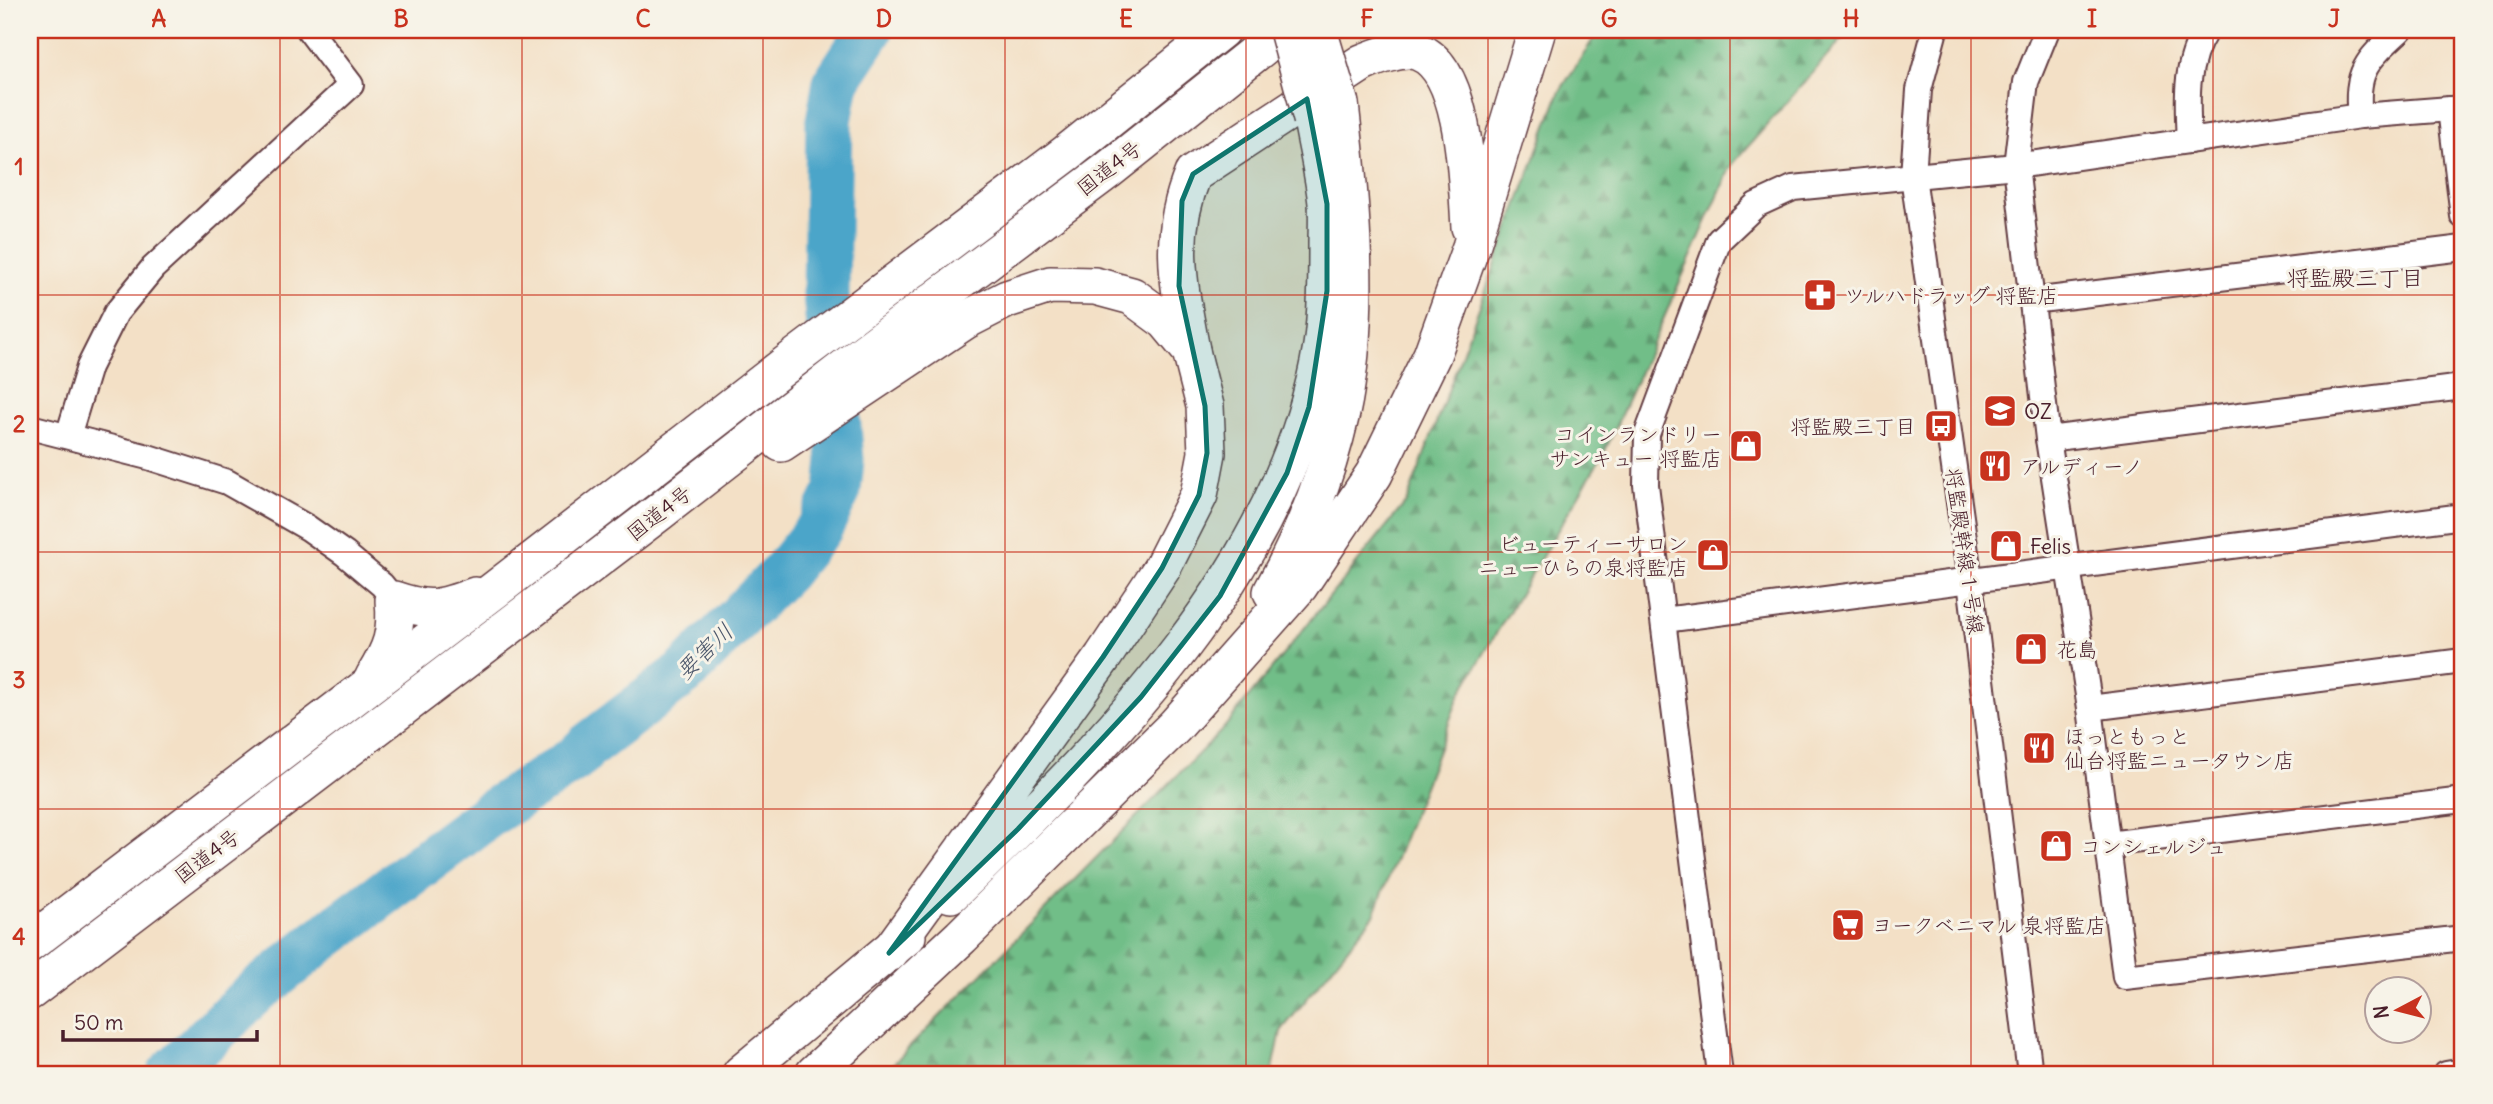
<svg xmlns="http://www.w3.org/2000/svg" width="2493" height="1104" viewBox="0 0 2493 1104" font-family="Delius,'Klee One',sans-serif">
<defs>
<pattern id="forest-firs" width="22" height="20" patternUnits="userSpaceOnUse" patternTransform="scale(1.75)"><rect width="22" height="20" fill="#71be88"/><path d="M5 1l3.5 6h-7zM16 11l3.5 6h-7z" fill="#5f9a6f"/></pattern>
</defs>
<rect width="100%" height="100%" fill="#f7f3e8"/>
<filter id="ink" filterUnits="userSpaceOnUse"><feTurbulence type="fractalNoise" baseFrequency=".0143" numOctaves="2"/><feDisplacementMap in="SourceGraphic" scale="14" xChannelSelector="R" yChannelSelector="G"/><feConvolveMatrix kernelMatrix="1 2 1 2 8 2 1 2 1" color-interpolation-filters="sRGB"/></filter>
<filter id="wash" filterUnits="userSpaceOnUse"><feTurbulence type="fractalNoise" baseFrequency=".00686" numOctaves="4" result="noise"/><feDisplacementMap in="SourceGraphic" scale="28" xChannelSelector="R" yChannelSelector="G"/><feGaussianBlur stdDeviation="1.57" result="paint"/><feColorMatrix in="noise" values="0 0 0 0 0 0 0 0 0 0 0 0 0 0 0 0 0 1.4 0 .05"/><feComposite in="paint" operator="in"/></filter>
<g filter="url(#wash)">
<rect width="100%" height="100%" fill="#f3e0c6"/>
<path fill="url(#forest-firs)" stroke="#5e6e5a" stroke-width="2" d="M 1599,30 L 1850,30 L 1731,166 L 1605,451 L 1460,694 L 1374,915 L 1281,1031 L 1272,1074 L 883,1074 L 1223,729 L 1407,501 L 1560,91 Z"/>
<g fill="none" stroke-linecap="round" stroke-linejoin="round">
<path stroke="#4ba5c9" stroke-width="47" d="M 170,1074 L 250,997 L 317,943 L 491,813 L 575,759 L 588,746 L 684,673 L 784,572 L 820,527 L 838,490 L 841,460 L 826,294 L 829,121 L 836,82 L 870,30"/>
</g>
</g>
<g filter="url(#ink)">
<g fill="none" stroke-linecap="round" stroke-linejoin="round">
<defs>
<g id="minor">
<path d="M 1935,30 L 1919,90 L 1913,176 L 1970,581 L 2030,1074"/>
<path d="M 2047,30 L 2026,82 L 2016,166 L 2048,439 L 2090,708 L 2125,977 L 2463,938"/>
<path d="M 2450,109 L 2463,216"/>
<path d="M 2360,116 C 2354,70 2369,59 2400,30"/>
<path d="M 2189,141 C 2187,102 2184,64 2206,30"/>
<path d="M 2032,301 L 2463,248"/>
<path d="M 30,427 L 148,457 L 227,482 L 308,528 L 345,554 L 382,585 L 394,600"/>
<path d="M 68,436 L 89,367 L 116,313 L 153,268 L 351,85 L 309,30"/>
<path d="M 2048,439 L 2463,387"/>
<path d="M 1664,620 L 2463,516"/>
<path d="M 2090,708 L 2463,661"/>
<path d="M 2108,844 L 2463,800"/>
<path d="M 1720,1074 L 1646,485 L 1647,434 L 1719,240 L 1756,205 L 1793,188 L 2016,166 L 2360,116 L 2463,108"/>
<path d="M 2446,1074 L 2463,1071"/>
</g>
<g id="highway">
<path d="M 1191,350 C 1179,285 1167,237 1193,174 L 1362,63 C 1376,57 1404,46 1419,52 C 1466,70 1467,184 1470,227"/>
<path d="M 781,443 L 964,321 L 1007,299 L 1050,285 L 1095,286 L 1132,296 L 1166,321 L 1191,351 L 1205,406 L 1207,453 L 1199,495 L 1162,568 L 1103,657 L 889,953"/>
<path d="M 1272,592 C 1303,536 1327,475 1341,413 C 1362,316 1351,202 1340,104"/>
<path d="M 374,677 C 392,648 397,634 394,600 C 429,612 440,609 475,596"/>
<path d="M 951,894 C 1107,744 1286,568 1322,346 C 1327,313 1327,279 1327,245 C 1327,232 1328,217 1327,203 C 1324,175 1317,147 1312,119"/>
<path d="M 30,943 L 496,589 L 792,360 L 1067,153 L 1221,30"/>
<path d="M 30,991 L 658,513 L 861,355 L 1107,171 L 1284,30"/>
<path d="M 741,1074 L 907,936"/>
<path d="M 814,1074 L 961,937 L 1175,726 L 1299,586 L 1374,474 L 1432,355 L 1471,247 L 1537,30"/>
</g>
</defs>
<use href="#minor" stroke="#633c42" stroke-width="28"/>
<use href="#highway" stroke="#633c42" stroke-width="40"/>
<use href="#minor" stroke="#fff" stroke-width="24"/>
<use href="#highway" stroke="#fff" stroke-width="37"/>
<defs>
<g id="highway-bridge">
<path d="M 1288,30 L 1312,119"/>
<path d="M 1318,30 L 1340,104"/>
</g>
</defs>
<use href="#highway-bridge" stroke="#633c42" stroke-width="40" stroke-linecap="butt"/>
<use href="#highway-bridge" stroke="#fff" stroke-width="37"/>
</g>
</g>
<path fill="#0f766e" fill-opacity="0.2" stroke="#0f766e" stroke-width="5" stroke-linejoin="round" d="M 1307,99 L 1327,204 L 1327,291 L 1309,407 L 1287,473 L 1220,596 L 1141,697 L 1018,829 L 889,953 L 1103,657 L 1162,568 L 1199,495 L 1207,453 L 1205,406 L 1179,286 L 1182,201 L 1193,174 Z"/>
<path fill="none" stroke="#c8321e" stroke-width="2" stroke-opacity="0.55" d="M 280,30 L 280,1074M 522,30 L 522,1074M 763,30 L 763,1074M 1005,30 L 1005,1074M 1246,30 L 1246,1074M 1488,30 L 1488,1074M 1730,30 L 1730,1074M 1971,30 L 1971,1074M 2213,30 L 2213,1074M 30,295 L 2463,295M 30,552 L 2463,552M 30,809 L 2463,809"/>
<defs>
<symbol id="pharmacy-square" viewBox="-11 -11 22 22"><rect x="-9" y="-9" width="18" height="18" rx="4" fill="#c8321e" stroke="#f7f3e8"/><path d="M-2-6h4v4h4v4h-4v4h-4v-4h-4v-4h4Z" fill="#fff"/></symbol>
<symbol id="school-square" viewBox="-11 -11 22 22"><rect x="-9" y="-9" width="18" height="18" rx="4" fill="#c8321e" stroke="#f7f3e8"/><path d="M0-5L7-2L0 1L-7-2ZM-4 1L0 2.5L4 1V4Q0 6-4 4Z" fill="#fff"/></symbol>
<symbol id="bus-square" viewBox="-11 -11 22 22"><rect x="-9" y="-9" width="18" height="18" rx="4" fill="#c8321e" stroke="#f7f3e8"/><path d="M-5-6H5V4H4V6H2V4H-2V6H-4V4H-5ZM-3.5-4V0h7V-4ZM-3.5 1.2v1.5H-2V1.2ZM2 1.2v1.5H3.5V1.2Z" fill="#fff"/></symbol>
<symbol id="shop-square" viewBox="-11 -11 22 22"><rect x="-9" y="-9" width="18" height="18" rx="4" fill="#c8321e" stroke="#f7f3e8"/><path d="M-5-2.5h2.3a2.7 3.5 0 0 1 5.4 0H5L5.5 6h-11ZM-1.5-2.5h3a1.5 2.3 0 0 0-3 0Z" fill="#fff"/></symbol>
<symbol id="restaurant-square" viewBox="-11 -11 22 22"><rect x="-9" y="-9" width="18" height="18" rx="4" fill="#c8321e" stroke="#f7f3e8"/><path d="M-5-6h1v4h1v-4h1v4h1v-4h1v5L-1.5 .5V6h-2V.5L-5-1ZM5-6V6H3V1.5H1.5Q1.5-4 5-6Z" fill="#fff"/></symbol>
<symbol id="supermarket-square" viewBox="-11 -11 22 22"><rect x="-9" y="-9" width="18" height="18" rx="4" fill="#c8321e" stroke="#f7f3e8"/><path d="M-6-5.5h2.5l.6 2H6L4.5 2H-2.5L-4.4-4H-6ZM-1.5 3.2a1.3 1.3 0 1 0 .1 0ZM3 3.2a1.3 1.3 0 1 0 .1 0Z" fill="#fff"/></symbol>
</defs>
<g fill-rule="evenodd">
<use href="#pharmacy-square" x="1801" y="276" width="38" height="38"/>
<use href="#school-square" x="1981" y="392" width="38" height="38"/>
<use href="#bus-square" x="1922" y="407" width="38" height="38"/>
<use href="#shop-square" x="1727" y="427" width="38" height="38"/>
<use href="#restaurant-square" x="1976" y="447" width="38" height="38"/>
<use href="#shop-square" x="1987" y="527" width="38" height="38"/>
<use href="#shop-square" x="1694" y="536" width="38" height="38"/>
<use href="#shop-square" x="2012" y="630" width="38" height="38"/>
<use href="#restaurant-square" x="2020" y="729" width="38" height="38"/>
<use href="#shop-square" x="2037" y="827" width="38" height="38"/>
<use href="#supermarket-square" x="1829" y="906" width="38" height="38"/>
</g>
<g text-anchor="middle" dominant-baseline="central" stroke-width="6" stroke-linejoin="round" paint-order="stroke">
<g font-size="21" fill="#4a1f2b" stroke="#f7f3e8">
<text transform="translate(1109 168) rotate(-38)">国道4号</text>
<text transform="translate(659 513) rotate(-38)">国道4号</text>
<text transform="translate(1965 551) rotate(82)">将監殿幹線１号線</text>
<text transform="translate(207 856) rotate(-37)">国道4号</text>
</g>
<g font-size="21" fill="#4a1f2b" stroke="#f7f3e8" text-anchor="start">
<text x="1844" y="295">ツルハドラッグ 将監店</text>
<text x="2024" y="411">OZ</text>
<text x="1916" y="426" text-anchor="end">将監殿三丁目</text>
<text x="1722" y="434" text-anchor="end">コインランドリー<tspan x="1722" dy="24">サンキュー 将監店</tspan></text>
<text x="2020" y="466">アルディーノ</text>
<text x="1688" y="543" text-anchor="end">ビューティーサロン<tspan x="1688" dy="24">ニューひらの泉将監店</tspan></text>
<text x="2030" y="546">Felis</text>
<text x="2056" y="649">花島</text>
<text x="2064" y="736">ほっともっと<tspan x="2064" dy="24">仙台将監ニュータウン店</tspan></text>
<text x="2080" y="846">コンシェルジュ</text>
<text x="1872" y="925">ヨークベニマル 泉将監店</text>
</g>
<g font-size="23" fill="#4a1f2b" stroke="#f7f3e8">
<text x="2355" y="277">将監殿三丁目</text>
</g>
<g font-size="23" font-style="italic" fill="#4a556a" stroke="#f7f3e8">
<text transform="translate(704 651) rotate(-44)">要害川</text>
</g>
</g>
<rect width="2493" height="1104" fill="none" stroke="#f7f3e8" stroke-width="77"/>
<g transform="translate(2398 1010) rotate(263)"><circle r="33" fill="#f7f3e8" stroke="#b29e9c" stroke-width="2"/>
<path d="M0-5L12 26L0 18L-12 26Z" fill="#c8321e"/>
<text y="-10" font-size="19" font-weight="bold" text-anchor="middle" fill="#4a1f2b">N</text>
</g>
<path d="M63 1030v10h194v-10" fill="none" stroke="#4a1f2b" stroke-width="3.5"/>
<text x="74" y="1030" font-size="21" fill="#4a1f2b" stroke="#f7f3e8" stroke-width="5" paint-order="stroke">50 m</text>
<rect x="38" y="38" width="2416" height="1028" fill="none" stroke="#c8321e" stroke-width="2.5"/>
<g font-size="23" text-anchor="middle" font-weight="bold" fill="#c8321e">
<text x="159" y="27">A</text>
<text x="401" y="27">B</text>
<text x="643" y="27">C</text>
<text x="884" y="27">D</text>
<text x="1126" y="27">E</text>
<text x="1367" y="27">F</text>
<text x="1609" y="27">G</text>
<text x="1851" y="27">H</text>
<text x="2092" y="27">I</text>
<text x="2334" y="27">J</text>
<text x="19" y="175">1</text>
<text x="19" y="432">2</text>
<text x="19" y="688">3</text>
<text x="19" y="945">4</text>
</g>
</svg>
